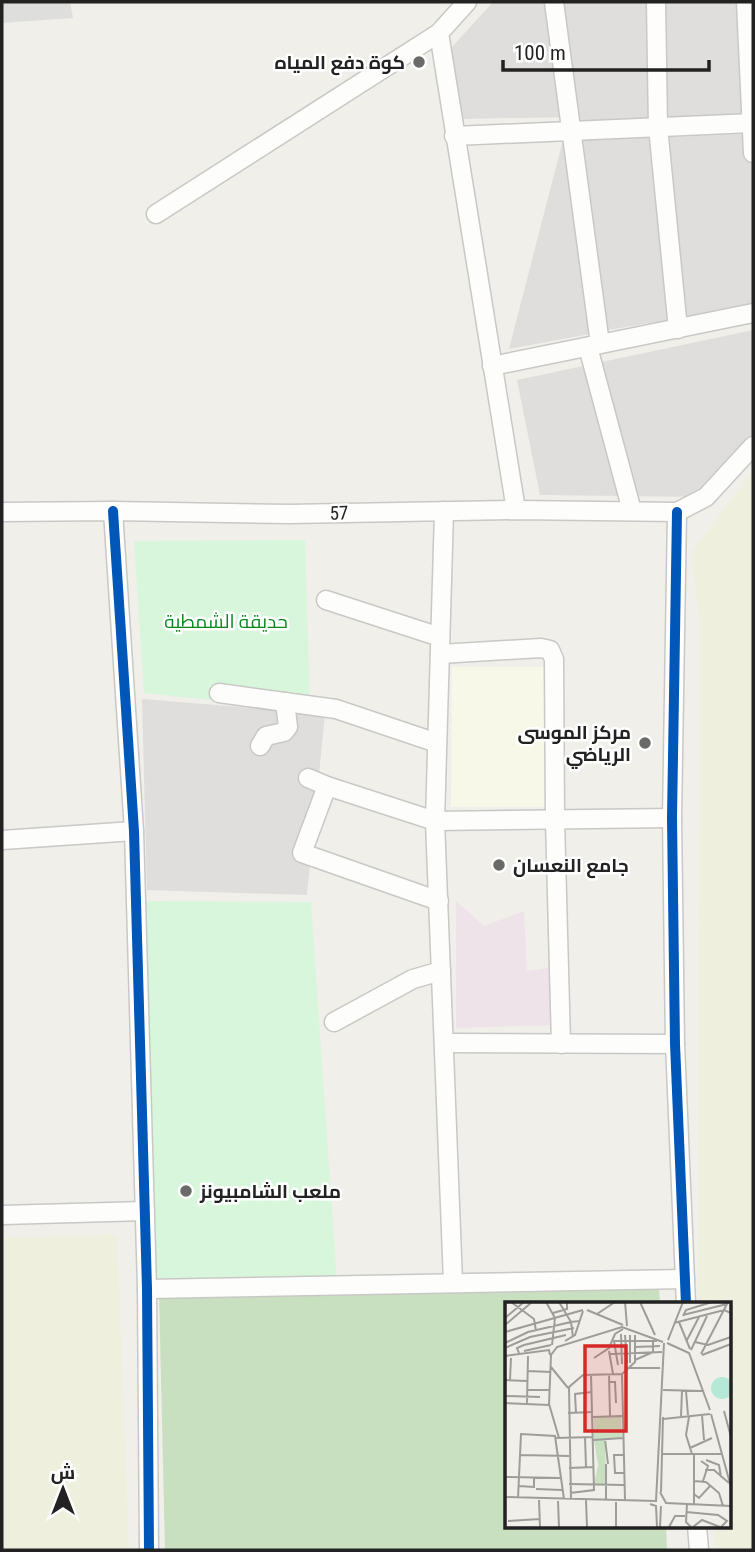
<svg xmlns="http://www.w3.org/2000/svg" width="755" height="1552" viewBox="0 0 755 1552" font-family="'Roboto Condensed',Cairo,sans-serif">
<rect width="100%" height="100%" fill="#f0efea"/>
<g fill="#dfdedc">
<path d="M 493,2 L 551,2 L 570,117 L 463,119 L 451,48 Z"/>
<path d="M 564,2 L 738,2 L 742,118 L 577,122 Z"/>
<path d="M 753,134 L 753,306 L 608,330 L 583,140 Z"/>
<path d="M 563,140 L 590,334 L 509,349 Z"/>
<path d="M 753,330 L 753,444 L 706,497 L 540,495 L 517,380 Z"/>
<path d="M 142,699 L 325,714 L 307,895 L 147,890 Z"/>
</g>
<path fill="#ede3e8" d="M 456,901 L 484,926 L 524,911 L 527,971 L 555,967 L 553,1025 L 456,1028 Z"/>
<path fill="#f7f8e7" d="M 452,667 L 559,667 L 552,807 L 451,807 Z"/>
<path fill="#dededc" d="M 2,2 L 70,2 L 73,18 L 2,23 Z"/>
<g fill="#eef0dd">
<path d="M 753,471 L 753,1550 L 714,1550 L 715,1526 L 729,1526 L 729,1304 L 698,1303 L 700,625 L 691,553 Z"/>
<path d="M 117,1235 L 129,1550 L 2,1550 L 2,1238 Z"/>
</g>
<path fill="#c8e0bf" d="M 659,1289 L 660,1303 L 506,1304 L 506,1526 L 666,1526 L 667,1550 L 165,1550 L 159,1293 Z"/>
<g fill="#d8f6db">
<path d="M 305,540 L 310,710 L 144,693 L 134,541 Z"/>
<path d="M 145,901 L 311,902 L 337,1285 L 154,1283 Z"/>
</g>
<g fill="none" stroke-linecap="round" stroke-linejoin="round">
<defs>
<g id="minor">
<path d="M 554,2 L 600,344"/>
<path d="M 656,2 L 658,127 L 678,329"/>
<path d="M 746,2 L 753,153"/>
<path d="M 439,33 L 516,510"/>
<path d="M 454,136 L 753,123"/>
<path d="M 156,214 L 439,33 L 467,2"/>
<path d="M 588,347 L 632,511"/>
<path d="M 492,366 L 753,313"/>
<path d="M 113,511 L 134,831 L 147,1289 L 149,1550"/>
<path d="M 444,511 L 435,821 L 453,1282"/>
<path d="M 2,512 L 113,511 L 289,514 L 516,510 L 677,512 L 706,497 L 753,446"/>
<path d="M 677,512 L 672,818 L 675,1044 L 686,1304"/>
<path d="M 326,600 L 440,637"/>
<path d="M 440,654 L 541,648 L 550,650 L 554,659 L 555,820 L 561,1044"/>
<path d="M 219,693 L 336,709 L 437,743"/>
<path d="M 260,746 L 266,736 L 284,732 L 288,727 L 285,702"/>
<path d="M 308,778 L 327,786 L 302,853 L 439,901"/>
<path d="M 327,786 L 435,821 L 672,818"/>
<path d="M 2,840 L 134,831"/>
<path d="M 334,1022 L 413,979 L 441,971"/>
<path d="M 444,1043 L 675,1044"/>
<path d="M 2,1215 L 145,1211"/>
<path d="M 147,1289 L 685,1279"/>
<path d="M 697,1526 L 699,1550"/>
</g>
</defs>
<use href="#minor" stroke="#c9c8c6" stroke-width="21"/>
<use href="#minor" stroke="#fdfdfc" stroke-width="18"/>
<defs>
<g id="cycleway">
<path d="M 113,511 L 134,831 L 147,1289 L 149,1550"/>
<path d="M 677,512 L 672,818 L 675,1044 L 686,1304"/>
</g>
</defs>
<use href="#cycleway" stroke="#fff" stroke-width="15"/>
<use href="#cycleway" stroke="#0057b8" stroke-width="10"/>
</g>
<g fill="#6a6a68" stroke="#fff" stroke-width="2.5">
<circle cx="419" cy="62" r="7"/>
<circle cx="645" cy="743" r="7"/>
<circle cx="499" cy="865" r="7"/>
<circle cx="186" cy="1191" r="7"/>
</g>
<g text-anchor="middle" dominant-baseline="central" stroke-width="5" stroke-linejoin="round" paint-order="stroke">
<g font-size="19" font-weight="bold" fill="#222" stroke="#fff" text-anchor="end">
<text x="405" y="62">كوة دفع المياه</text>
<text x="631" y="732">مركز الموسى<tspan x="631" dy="22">الرياضي</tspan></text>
<text x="513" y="865" text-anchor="start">جامع النعسان</text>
<text x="200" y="1191" text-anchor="start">ملعب الشامبيونز</text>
</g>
<g font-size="19" fill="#222" stroke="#fff">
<text transform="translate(339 513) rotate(-1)">57</text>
</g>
<g font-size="19" fill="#08881d" stroke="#fff">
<text x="226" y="621">حديقة الشمطية</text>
</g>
</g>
<g transform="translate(505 1302)">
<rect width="226" height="226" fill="#f0efea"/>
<path d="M 89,115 L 116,115 L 117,136 L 89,137 ZM 89,138 L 100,138 L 101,183 L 89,182 L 93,163 Z" fill="#c8e0bf"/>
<path d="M206 86a11 11 0 1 1 22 0a11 11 0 1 1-22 0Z" fill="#b5e8d6"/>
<path fill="none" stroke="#9e9d9a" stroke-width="2" d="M 6,0 L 29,17 L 31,29M 41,0 L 50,16 L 47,43M 54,0 L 66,20 L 75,19M 120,0 L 122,24M 135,0 L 150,33M 82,8 L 118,23M 48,11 L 62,7 L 62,0M 92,12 L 110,0M 178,13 L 222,2M 178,14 L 181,8 L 207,0M 0,16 L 19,0M 174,20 L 185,47M 169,21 L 219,8 L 226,11M 0,23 L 27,0M 0,30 L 78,8M 116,32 L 117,62M 120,33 L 122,61M 125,33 L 125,61M 163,38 L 178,0M 182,38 L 194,15M 60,39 L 70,33 L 78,9M 190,40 L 203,43 L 226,35M 0,41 L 23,30 L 66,20 L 68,35M 162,41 L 184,51 L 205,108M 130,45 L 155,44M 0,46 L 25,35 L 69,26M 186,48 L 202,14M 19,49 L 46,43M 104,49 L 108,72M 14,51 L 12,46 L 19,43 L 61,33M 105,52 L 157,50M 196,52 L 223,0M 197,53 L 226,42M 0,54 L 44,48 L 45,53M 89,56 L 104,46 L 110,32 L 118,27M 130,58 L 148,50 L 148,39M 113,63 L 109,39 L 152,39M 46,65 L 63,86M 125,66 L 155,66M 23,69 L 46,70M 104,72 L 105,114M 0,78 L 22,79M 5,78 L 6,56M 104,80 L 110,80 L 111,101M 22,88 L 44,88M 158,88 L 198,89M 181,89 L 183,113M 0,94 L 35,95M 0,101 L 44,103 L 46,53 L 52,45 L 117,25 L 158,40M 22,101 L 23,54M 44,102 L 54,136M 219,109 L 226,135M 63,111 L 88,110M 71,111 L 70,92 L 87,90M 206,112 L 226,185M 197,113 L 199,138M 176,114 L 177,89M 88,115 L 117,114M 184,115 L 181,133 L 187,152M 158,117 L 205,112M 80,135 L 81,165M 51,136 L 88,135M 100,137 L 103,162M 88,138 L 118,136M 185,146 L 207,136M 157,152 L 217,152M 15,153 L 64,154M 119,153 L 109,153 L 110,171 L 119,171M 201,158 L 214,163 L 216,175M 196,159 L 203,164 L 198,179M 64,166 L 89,165M 200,168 L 209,168 L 224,181M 0,175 L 57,176M 189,179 L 201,180 L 214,191 L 218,204M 64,182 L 119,183M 14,184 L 29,185 L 29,176M 31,187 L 57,188M 155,190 L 161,201 L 226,204M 156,190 L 158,115M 65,191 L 89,188 L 86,72M 189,192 L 194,196 L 205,184M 0,195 L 151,199 L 159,41M 13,196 L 16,132 L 50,134 L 59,197M 66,197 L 64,85 L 78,73 L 117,72M 34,198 L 35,225M 81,198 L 82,225M 101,198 L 101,162M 120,198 L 117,72 L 130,60 L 130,33M 53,199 L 54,225M 145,202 L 151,204 L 152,225M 182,202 L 181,220 L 186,225M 189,202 L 189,152M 181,210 L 213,213 L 222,219 L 216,225M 3,219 L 35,217M 111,225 L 111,200M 155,225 L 156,204M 164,225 L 170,214 L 180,214M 188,225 L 197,218 L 215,225"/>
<path fill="#d62828" fill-opacity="0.15" stroke="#d62828" stroke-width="3.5" d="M 80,44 L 121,44 L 121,129 L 80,129 Z"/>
<rect width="226" height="226" fill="none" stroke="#222" stroke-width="3.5"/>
</g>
<rect width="755" height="1552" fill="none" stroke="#222222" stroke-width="7"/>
<g transform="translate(63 1489)" stroke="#ffffff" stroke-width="5" paint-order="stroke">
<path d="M0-5L12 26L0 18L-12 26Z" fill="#222222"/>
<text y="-10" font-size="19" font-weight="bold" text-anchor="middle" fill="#222222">ش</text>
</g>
<path d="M503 60v10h206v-10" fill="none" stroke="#222222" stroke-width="3.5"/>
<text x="514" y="60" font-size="21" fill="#222222" stroke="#ffffff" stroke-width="5" paint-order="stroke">100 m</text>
</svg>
